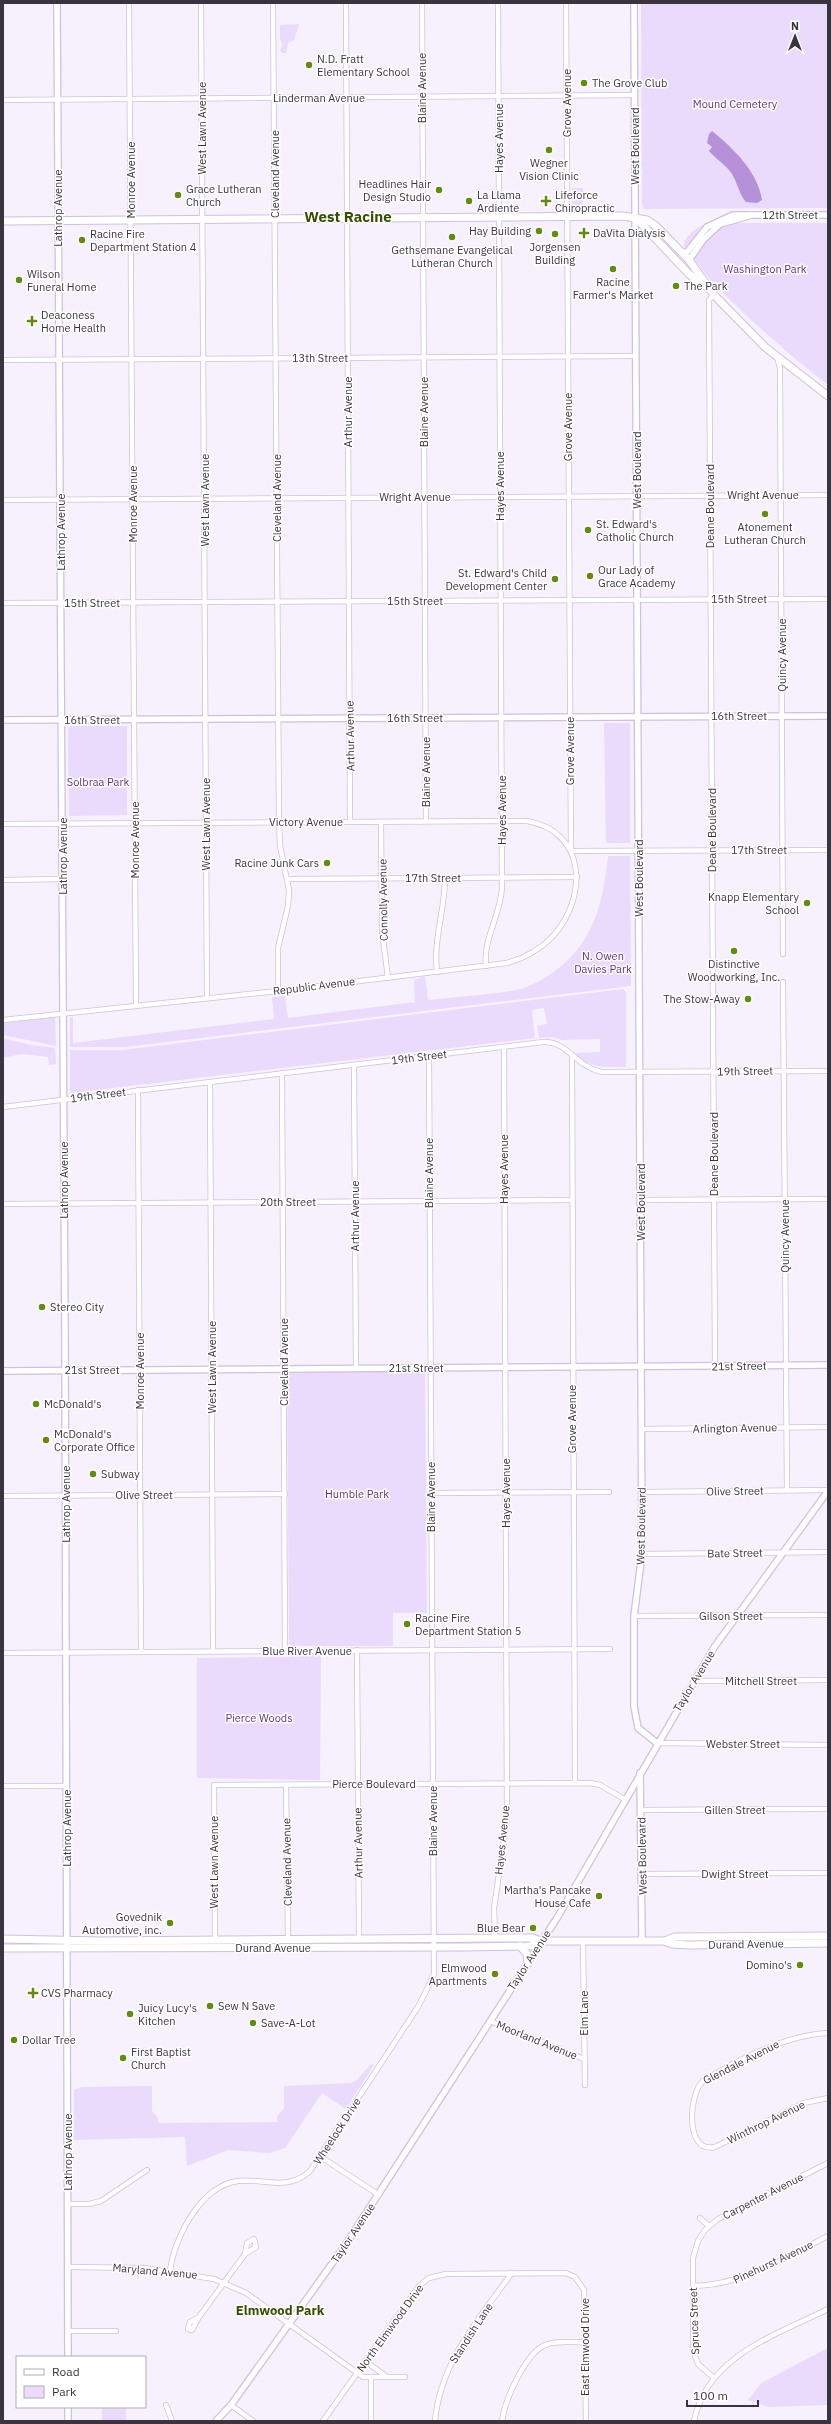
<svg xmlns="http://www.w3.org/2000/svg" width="831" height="2424" viewBox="0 0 831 2424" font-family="'IBM Plex Sans',sans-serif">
<rect width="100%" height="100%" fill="#f7f1fd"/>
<g fill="#eadafb">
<path d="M 641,3 L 828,3 L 828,208 L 644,209 L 642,204 Z"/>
<path d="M 299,24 L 294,40 L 288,43 L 286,53 L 282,53 L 280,50 L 283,45 L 280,39 L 280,25 Z"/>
<rect x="572" y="188" width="11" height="21"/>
<path d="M 709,223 L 828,223 L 828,385 C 788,354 751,321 715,285 C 704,273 695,259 684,247 C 682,236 701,225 709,223 Z"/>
<path d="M 604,723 L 630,723 L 630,843 L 606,843 Z"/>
<path d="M 71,726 L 127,726 L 127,815 L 69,816 L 68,729 Z"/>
<path d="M 608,856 L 630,856 L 631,986 L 125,1047 L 70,1047 L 70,1018 L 73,1017 L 73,1043 L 274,1019 L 272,997 L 285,996 L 288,1018 L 415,1002 L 414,980 L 425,976 L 428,1000 C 457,997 488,995 516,990 C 530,987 544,979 555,971 C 594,942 603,903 608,856 Z"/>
<path d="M 623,989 L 626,992 L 626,1067 C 607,1067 589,1069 576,1053 L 600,1052 L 600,1039 L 562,1040 L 551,1037 L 539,1038 L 537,1026 L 547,1024 L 544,1008 L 532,1010 L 535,1038 L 70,1093 L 70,1050 L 123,1050 Z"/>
<path d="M 55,1017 L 56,1046 L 3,1035 L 3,1023 Z"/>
<path d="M 3,1038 L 31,1045 L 55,1048 L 56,1064 L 49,1065 L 48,1057 L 21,1054 L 3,1058 Z"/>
<path d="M 289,1372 L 423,1372 L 425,1374 L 427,1613 L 393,1613 L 393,1646 L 291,1646 L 289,1643 L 287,1375 Z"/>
<path d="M 321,1654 L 320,1780 L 197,1778 L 197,1658 L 286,1657 Z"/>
<path d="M 371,2064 L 374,2065 L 346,2109 L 322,2093 L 285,2148 L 269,2153 L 228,2150 L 187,2166 L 185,2137 L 74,2140 L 74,2090 L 82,2087 L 152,2086 L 152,2111 L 158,2118 L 158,2123 L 277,2122 L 277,2117 L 284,2108 L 284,2086 L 351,2083 L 356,2081 Z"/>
<path d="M 828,2348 L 828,2405 L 768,2407 L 748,2400 L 761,2383 Z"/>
<rect x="102" y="2407" width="24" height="14"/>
</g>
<path fill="#b690d9" d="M 712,131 C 733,148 758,172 762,200 L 757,203 L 746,202 C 738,193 737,179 729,170 C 722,162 715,158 709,151 L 712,147 L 707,143 L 709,134 Z"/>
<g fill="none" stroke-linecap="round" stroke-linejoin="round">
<defs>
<g id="minor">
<path d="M 129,3 L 136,1005"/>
<path d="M 201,3 L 207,998"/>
<path d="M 273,3 L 279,822 L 280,846 L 289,890 L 288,906 L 278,948 L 278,991"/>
<path d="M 346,3 L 350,822"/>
<path d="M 422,3 L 426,821"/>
<path d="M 566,3 L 571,851 L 828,850"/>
<path d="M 3,100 L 635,95"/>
<path d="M 714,295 L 709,300 L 715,1366"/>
<path d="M 777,357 L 780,368 L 783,954"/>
<path d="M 3,360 L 636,356"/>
<path d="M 3,500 L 828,495"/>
<path d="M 3,603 L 828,599"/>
<path d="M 381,822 L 382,931 L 388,978"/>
<path d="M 3,824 L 527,821 C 586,831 588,896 554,935 C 541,949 525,958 507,963 L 278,991 L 3,1020"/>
<path d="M 288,879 L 577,877"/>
<path d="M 3,880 L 63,879"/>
<path d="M 486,966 C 483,938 501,915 502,887 L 498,3"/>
<path d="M 437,972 C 433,940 445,910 445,878"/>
<path d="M 783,982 L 787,1490"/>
<path d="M 572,1055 L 575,1783"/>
<path d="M 354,1065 L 356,1368"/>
<path d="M 282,1073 L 285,1651"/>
<path d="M 210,1082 L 213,1651"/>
<path d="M 138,1090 L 141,1652"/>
<path d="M 3,1107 L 543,1042 C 568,1041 576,1067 602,1072 L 828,1071"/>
<path d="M 641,1200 L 828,1199"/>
<path d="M 3,1204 L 572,1200"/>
<path d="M 642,1429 L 828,1427"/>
<path d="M 642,1492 L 828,1490"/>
<path d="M 431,1493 L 609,1492"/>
<path d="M 3,1496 L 285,1494"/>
<path d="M 642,1554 L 828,1552"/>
<path d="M 634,1616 L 828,1615"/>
<path d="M 357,1650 L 359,1939"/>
<path d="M 3,1653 L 610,1649"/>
<path d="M 694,1681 L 828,1680"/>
<path d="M 657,1743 L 828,1745"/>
<path d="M 286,1785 L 288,1940"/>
<path d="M 3,1786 L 67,1786"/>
<path d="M 642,1810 L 828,1809"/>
<path d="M 643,1874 L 828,1873"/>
<path d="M 495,1938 L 494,1908 L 507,1820 L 504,1047"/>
<path d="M 215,1940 L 214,1785 L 590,1783 L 600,1785 L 626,1800"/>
<path d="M 583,1941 L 585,2085"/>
<path d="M 490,2021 L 584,2059"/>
<path d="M 828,2033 C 785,2035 739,2059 703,2081 C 689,2093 684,2154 715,2147 L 804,2103 L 828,2098"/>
<path d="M 321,2157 L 379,2195"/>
<path d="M 68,2204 L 89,2204 L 101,2201 L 147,2170"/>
<path d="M 700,2218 L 709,2226"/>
<path d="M 68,2267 L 144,2268 L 214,2279 L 246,2293 L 363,2377 L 405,2377"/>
<path d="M 170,2271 C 174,2239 200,2186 238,2181 C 265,2178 287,2192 310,2171 L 418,2007 L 434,1975 L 429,1056"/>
<path d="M 693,2286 C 744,2285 784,2258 828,2236"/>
<path d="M 199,2317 L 190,2322 L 188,2329 L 192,2330 L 199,2317 L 245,2254 L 247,2243 L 254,2239 L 256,2247 L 245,2254"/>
<path d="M 68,2331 L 116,2331"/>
<path d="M 365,2361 L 387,2377"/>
<path d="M 371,2377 L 371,2421"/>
<path d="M 714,2378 L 698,2364 L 693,2350 L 693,2258 L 698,2241 L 705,2230 L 718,2219 L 828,2163"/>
<path d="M 166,2405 L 172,2421"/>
<path d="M 231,2405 L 253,2421"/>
<path d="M 323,2421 L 419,2286 L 429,2278 L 446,2274 L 566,2273 L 575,2277 L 584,2290 L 586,2421"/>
<path d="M 435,2421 C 440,2363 479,2318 512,2273"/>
<path d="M 502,2421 C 505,2400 526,2350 548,2344 C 559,2340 574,2343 585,2342"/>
<path d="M 694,2421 C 707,2356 776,2335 828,2309"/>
</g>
<g id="tertiary">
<path d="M 57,3 L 65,1340 L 68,2357"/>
<path d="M 634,3 L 642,1554 L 634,1616 L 634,1706 L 638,1728 L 657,1743"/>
<path d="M 684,253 L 688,251 L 707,227 L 733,215 L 828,215"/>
<path d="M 689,260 L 704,239 L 720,224 L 752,215"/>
<path d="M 3,720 L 828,716"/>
<path d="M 3,1371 L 828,1365"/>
<path d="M 640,1773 L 642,1940"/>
<path d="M 68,2407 L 68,2421"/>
<path d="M 216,2421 L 231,2405 L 346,2244 L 557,1918 L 715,1646 L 828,1491"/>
</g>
<g id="primary">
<path d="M 636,218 L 688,273 L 701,284 L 708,287"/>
<path d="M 3,221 L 623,216 L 647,220 L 656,226 L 689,260 L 714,295 L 765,347 L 828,396"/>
<path d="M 3,1939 L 100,1941 L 504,1938 L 533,1938 L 541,1941 L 665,1941 L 672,1944 L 688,1945 L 828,1943"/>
<path d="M 665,1941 L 674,1937 L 828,1936"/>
<path d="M 520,1946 L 527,1954 L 528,1963"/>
<path d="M 3,1948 L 465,1947 L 530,1946 L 541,1941"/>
</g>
</defs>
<use href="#minor" stroke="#cec0de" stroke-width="6"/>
<use href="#tertiary" stroke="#cec0de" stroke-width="8"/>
<use href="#primary" stroke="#cec0de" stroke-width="9"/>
<use href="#minor" stroke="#fff" stroke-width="4.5"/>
<use href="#tertiary" stroke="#fff" stroke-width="5.5"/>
<use href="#primary" stroke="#fff" stroke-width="7"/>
</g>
<g fill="#648a14" stroke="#fff" stroke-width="1.5">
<circle cx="309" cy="65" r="4"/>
<circle cx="584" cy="83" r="4"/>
<circle cx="549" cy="150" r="4"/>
<circle cx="439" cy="190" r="4"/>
<circle cx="178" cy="195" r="4"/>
<circle cx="469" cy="201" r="4"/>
<path d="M544 195h4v4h4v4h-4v4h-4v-4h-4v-4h4z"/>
<circle cx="539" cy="231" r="4"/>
<path d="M582 227h4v4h4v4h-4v4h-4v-4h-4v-4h4z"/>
<circle cx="555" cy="234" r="4"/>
<circle cx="452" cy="237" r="4"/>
<circle cx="82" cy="240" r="4"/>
<circle cx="613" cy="269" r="4"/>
<circle cx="19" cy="280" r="4"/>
<circle cx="676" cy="286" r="4"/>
<path d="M30 315h4v4h4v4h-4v4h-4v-4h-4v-4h4z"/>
<circle cx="765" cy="514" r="4"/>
<circle cx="588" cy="530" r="4"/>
<circle cx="590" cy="576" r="4"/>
<circle cx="555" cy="579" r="4"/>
<circle cx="327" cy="863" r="4"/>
<circle cx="807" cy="903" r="4"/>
<circle cx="734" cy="951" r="4"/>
<circle cx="748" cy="999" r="4"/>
<circle cx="42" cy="1307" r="4"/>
<circle cx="36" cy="1404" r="4"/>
<circle cx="46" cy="1440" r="4"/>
<circle cx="93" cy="1474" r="4"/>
<circle cx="407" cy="1624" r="4"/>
<circle cx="599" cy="1896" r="4"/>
<circle cx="170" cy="1923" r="4"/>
<circle cx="533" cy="1928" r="4"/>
<circle cx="800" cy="1965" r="4"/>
<circle cx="495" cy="1974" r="4"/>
<path d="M31 1987h4v4h4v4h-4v4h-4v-4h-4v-4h4z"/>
<circle cx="210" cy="2006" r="4"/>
<circle cx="130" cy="2014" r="4"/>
<circle cx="253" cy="2023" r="4"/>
<circle cx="14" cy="2040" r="4"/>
<circle cx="123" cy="2058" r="4"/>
</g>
<g text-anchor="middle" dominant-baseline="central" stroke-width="3" stroke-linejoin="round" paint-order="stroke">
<g font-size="11" fill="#3a3440" stroke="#fff" text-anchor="start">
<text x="317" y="59">N.D. Fratt<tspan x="317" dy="13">Elementary School</tspan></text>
<text x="592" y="83">The Grove Club</text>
<text x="549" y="163" text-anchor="middle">Wegner<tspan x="549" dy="13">Vision Clinic</tspan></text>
<text x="431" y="184" text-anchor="end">Headlines Hair<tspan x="431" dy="13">Design Studio</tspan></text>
<text x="186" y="189">Grace Lutheran<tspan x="186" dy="13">Church</tspan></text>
<text x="477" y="195">La Llama<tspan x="477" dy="13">Ardiente</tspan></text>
<text x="555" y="195">Lifeforce<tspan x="555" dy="13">Chiropractic</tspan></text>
<text x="531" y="231" text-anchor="end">Hay Building</text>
<text x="593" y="233">DaVita Dialysis</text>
<text x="90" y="234">Racine Fire<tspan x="90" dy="13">Department Station 4</tspan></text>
<text x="555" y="247" text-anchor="middle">Jorgensen<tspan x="555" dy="13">Building</tspan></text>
<text x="452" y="250" text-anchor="middle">Gethsemane Evangelical<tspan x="452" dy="13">Lutheran Church</tspan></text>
<text x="27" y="274">Wilson<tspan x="27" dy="13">Funeral Home</tspan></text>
<text x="613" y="282" text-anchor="middle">Racine<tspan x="613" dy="13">Farmer's Market</tspan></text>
<text x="684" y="286">The Park</text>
<text x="41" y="315">Deaconess<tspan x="41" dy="13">Home Health</tspan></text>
<text x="596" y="524">St. Edward's<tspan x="596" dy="13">Catholic Church</tspan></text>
<text x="765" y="527" text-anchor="middle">Atonement<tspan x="765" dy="13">Lutheran Church</tspan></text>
<text x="598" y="570">Our Lady of<tspan x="598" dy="13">Grace Academy</tspan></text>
<text x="547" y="573" text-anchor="end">St. Edward's Child<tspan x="547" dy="13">Development Center</tspan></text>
<text x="319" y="863" text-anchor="end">Racine Junk Cars</text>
<text x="799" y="897" text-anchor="end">Knapp Elementary<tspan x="799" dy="13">School</tspan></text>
<text x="734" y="964" text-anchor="middle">Distinctive<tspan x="734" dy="13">Woodworking, Inc.</tspan></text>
<text x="740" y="999" text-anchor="end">The Stow-Away</text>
<text x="50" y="1307">Stereo City</text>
<text x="44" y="1404">McDonald's</text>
<text x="54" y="1434">McDonald's<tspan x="54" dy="13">Corporate Office</tspan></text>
<text x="101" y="1474">Subway</text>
<text x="415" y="1618">Racine Fire<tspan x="415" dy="13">Department Station 5</tspan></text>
<text x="591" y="1890" text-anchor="end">Martha's Pancake<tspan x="591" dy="13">House Cafe</tspan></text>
<text x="162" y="1917" text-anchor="end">Govednik<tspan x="162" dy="13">Automotive, inc.</tspan></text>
<text x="525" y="1928" text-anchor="end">Blue Bear</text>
<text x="792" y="1965" text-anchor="end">Domino's</text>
<text x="487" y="1968" text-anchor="end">Elmwood<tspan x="487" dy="13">Apartments</tspan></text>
<text x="41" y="1993">CVS Pharmacy</text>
<text x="218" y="2006">Sew N Save</text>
<text x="138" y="2008">Juicy Lucy's<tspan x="138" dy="13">Kitchen</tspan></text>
<text x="261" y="2023">Save-A-Lot</text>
<text x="22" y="2040">Dollar Tree</text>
<text x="131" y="2052">First Baptist<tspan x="131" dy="13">Church</tspan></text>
</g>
<g font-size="11" fill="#3a3440" stroke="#fff">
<text transform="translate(422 88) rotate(-90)">Blaine Avenue</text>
<text x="319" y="98">Linderman Avenue</text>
<text transform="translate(567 103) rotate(-90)">Grove Avenue</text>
<text transform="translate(202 128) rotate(-90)">West Lawn Avenue</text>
<text transform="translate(499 138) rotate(-90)">Hayes Avenue</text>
<text transform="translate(635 146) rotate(-90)">West Boulevard</text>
<text transform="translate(275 174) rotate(-90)">Cleveland Avenue</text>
<text transform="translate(131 180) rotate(-90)">Monroe Avenue</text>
<text transform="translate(58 208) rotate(-90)">Lathrop Avenue</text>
<text x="790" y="215">12th Street</text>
<text x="320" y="358">13th Street</text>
<text transform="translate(348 412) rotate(-90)">Arthur Avenue</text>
<text transform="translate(424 412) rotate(-90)">Blaine Avenue</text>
<text transform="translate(568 427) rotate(-90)">Grove Avenue</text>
<text transform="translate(637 470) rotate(-90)">West Boulevard</text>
<text transform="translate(500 486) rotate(-90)">Hayes Avenue</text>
<text x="763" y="495">Wright Avenue</text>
<text x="415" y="497">Wright Avenue</text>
<text transform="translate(277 498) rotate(-90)">Cleveland Avenue</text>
<text transform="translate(205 500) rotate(-90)">West Lawn Avenue</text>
<text transform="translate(133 504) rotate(-90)">Monroe Avenue</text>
<text transform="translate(710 506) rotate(-90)">Deane Boulevard</text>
<text transform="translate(61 532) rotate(-90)">Lathrop Avenue</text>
<text x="739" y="599">15th Street</text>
<text x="415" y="601">15th Street</text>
<text x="92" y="603">15th Street</text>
<text transform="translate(782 655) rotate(-90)">Quincy Avenue</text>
<text x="739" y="716">16th Street</text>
<text x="415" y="718">16th Street</text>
<text x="92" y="720">16th Street</text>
<text transform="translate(350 736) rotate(-91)">Arthur Avenue</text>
<text transform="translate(570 751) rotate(-90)">Grove Avenue</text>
<text transform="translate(426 772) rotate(-90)">Blaine Avenue</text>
<text transform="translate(502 810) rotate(-90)">Hayes Avenue</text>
<text x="306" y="822">Victory Avenue</text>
<text transform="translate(206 824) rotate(-90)">West Lawn Avenue</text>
<text transform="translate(712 830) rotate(-90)">Deane Boulevard</text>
<text transform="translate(135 840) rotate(-90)">Monroe Avenue</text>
<text x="759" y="850">17th Street</text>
<text transform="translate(63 856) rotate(-90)">Lathrop Avenue</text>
<text x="433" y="878">17th Street</text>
<text transform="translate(639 878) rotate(-90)">West Boulevard</text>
<text transform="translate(383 900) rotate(-91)">Connolly Avenue</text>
<text transform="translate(314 986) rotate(-7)">Republic Avenue</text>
<text transform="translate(419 1057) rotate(-7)">19th Street</text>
<text transform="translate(745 1071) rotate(-1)">19th Street</text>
<text transform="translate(98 1095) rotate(-7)">19th Street</text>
<text transform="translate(714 1154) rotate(-90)">Deane Boulevard</text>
<text transform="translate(504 1169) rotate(-90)">Hayes Avenue</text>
<text transform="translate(429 1173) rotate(-90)">Blaine Avenue</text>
<text transform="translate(64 1180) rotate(-90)">Lathrop Avenue</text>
<text x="288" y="1202">20th Street</text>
<text transform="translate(641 1202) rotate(-90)">West Boulevard</text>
<text transform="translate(355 1216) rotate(-90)">Arthur Avenue</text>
<text transform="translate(785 1236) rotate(-90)">Quincy Avenue</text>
<text transform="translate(284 1362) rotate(-90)">Cleveland Avenue</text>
<text transform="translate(739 1366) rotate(-1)">21st Street</text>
<text transform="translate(212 1367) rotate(-90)">West Lawn Avenue</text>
<text x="416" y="1368">21st Street</text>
<text x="92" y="1370">21st Street</text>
<text transform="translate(140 1371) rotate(-90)">Monroe Avenue</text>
<text transform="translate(572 1419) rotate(-90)">Grove Avenue</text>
<text transform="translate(735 1428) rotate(-1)">Arlington Avenue</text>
<text transform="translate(735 1491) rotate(-1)">Olive Street</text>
<text transform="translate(506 1493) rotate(-90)">Hayes Avenue</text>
<text x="144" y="1495">Olive Street</text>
<text transform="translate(431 1497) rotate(-90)">Blaine Avenue</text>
<text transform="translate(66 1504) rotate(-90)">Lathrop Avenue</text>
<text transform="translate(641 1526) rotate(-89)">West Boulevard</text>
<text transform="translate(735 1553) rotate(-1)">Bate Street</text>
<text x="731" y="1616">Gilson Street</text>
<text x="307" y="1651">Blue River Avenue</text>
<text transform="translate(694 1681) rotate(-59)">Taylor Avenue</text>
<text x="761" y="1681">Mitchell Street</text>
<text x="743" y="1744">Webster Street</text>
<text x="374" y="1784">Pierce Boulevard</text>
<text x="735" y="1810">Gillen Street</text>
<text transform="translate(433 1821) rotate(-90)">Blaine Avenue</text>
<text transform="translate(67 1828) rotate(-90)">Lathrop Avenue</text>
<text transform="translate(502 1840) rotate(-84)">Hayes Avenue</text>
<text transform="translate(358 1843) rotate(-91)">Arthur Avenue</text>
<text transform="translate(642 1856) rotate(-91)">West Boulevard</text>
<text transform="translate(214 1862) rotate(-90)">West Lawn Avenue</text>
<text transform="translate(287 1862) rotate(-91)">Cleveland Avenue</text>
<text x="735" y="1874">Dwight Street</text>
<text transform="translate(746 1944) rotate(-1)">Durand Avenue</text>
<text x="273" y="1948">Durand Avenue</text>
<text transform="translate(529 1960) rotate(-57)">Taylor Avenue</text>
<text transform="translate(584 2013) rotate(-90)">Elm Lane</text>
<text transform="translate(537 2040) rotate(22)">Moorland Avenue</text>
<text transform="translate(741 2062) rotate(-27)">Glendale Avenue</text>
<text transform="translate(766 2122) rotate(-26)">Winthrop Avenue</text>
<text transform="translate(337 2131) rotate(-57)">Wheelock Drive</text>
<text transform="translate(68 2152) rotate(-90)">Lathrop Avenue</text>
<text transform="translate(763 2196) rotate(-27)">Carpenter Avenue</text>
<text transform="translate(353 2233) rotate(-56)">Taylor Avenue</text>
<text transform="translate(773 2262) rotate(-25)">Pinehurst Avenue</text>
<text transform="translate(155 2271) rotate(5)">Maryland Avenue</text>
<text transform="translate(694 2321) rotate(-92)">Spruce Street</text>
<text transform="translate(390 2328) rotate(-54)">North Elmwood Drive</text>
<text transform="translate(471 2333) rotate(-57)">Standish Lane</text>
<text transform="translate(585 2347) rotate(-90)">East Elmwood Drive</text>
</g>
<g font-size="11" fill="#613187" stroke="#fff">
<text x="735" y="104">Mound Cemetery</text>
<text x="765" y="269">Washington Park</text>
<text x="98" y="782">Solbraa Park</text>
<text x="603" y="956">N. Owen<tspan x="603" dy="13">Davies Park</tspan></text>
<text x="357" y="1494">Humble Park</text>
<text x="259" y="1718">Pierce Woods</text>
</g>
<g font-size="13" font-weight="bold" fill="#364e01" stroke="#fff">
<text x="280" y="2310">Elmwood Park</text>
</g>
<g font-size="15" font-weight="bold" fill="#364e01" stroke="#fff">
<text x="348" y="216">West Racine</text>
</g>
</g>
<rect width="831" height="2424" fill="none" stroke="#3a3440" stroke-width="8"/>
<rect x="16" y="2356" width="130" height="52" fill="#ffffff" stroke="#b0aeb3"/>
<rect x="24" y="2369" width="20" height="6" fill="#ffffff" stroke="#b0aeb3"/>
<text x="52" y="2376" font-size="12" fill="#3a3440">Road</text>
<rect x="24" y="2386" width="20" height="12" fill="#eadafb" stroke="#b0aeb3"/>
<text x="52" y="2396" font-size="12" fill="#3a3440">Park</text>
<g transform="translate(795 36)" stroke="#ffffff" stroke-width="3" paint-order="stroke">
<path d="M0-3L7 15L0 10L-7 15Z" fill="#3a3440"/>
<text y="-6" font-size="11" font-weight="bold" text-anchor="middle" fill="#3a3440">N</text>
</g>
<path d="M687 2400v6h71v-6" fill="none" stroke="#3a3440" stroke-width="2"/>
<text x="693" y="2400" font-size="12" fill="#3a3440" stroke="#ffffff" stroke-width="3" paint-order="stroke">100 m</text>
</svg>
